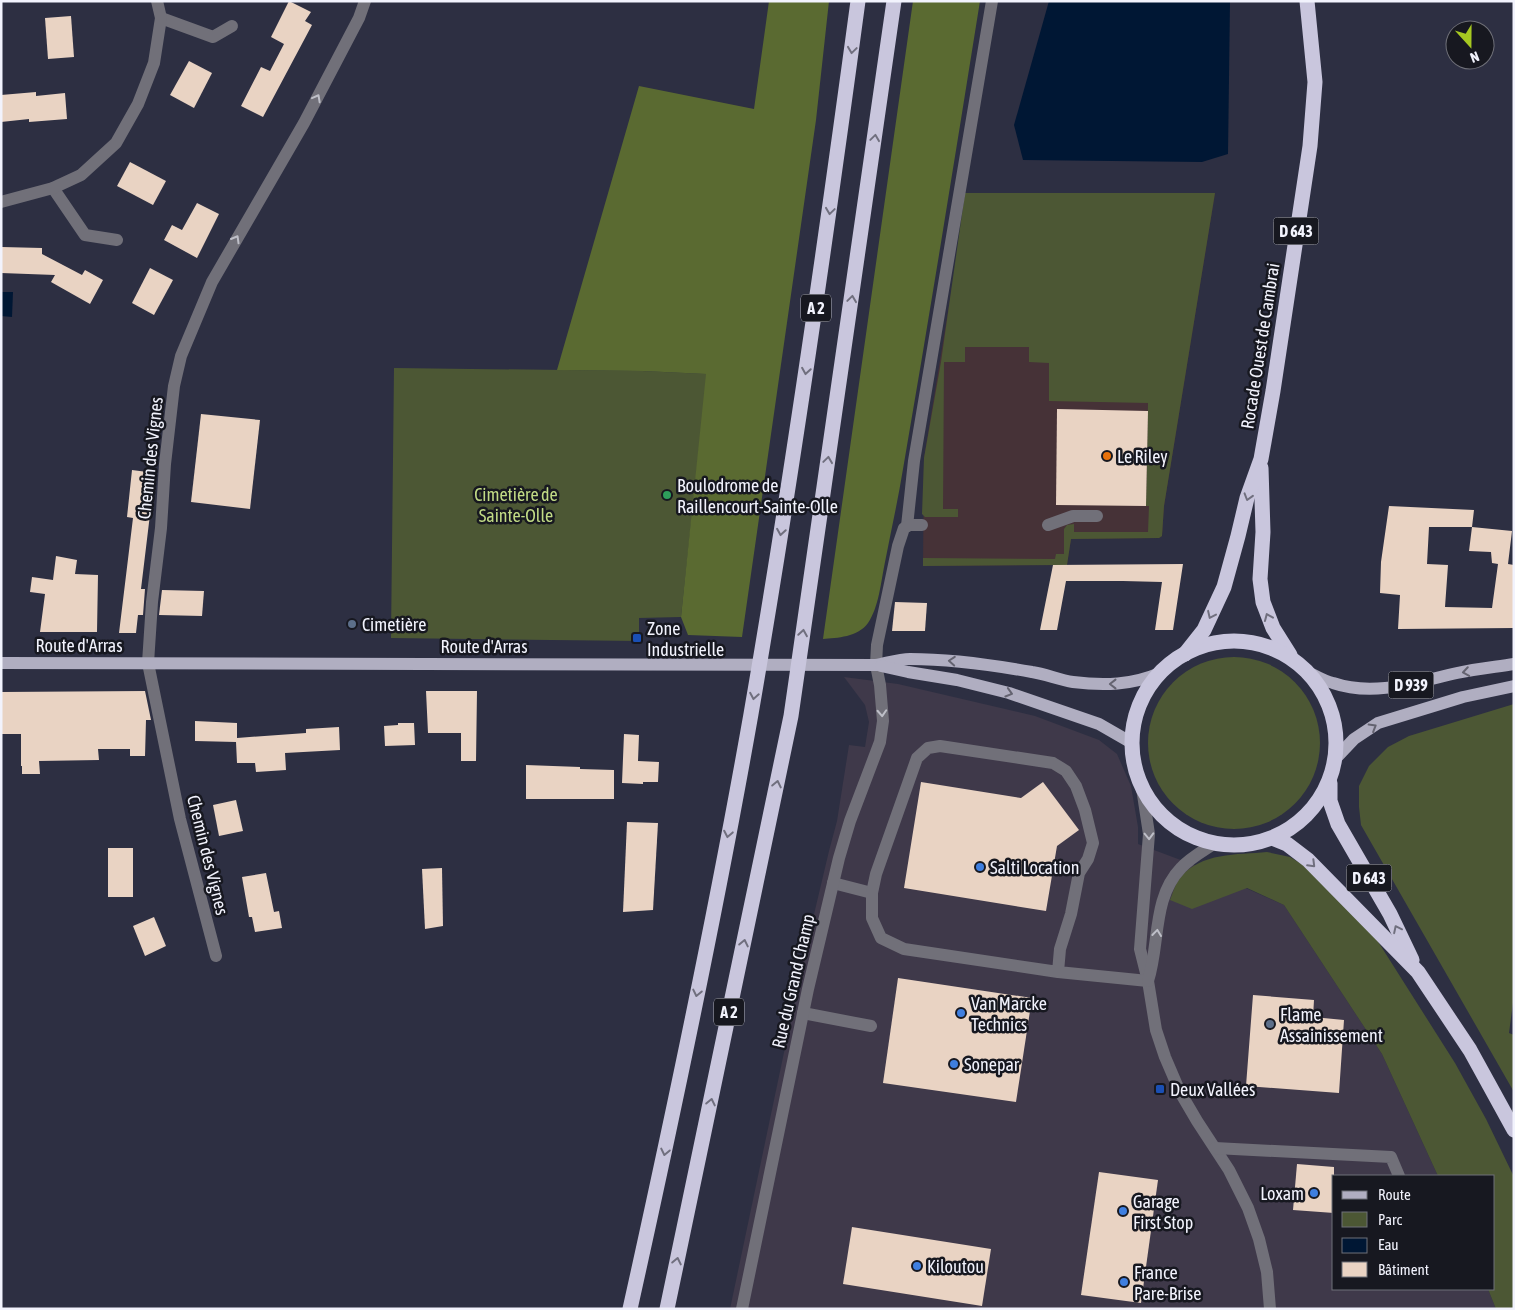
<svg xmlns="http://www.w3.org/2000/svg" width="1515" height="1310" viewBox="0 0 1515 1310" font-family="'Asap Condensed',sans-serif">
<rect width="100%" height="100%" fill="#2d2f42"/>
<path fill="#463237" d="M 1215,193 L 1164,506 L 1162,536 L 1159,538 L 1071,539 L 1067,565 L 923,566 L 924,458 L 952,287 Z"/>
<path fill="#3f394a" d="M 844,677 L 898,684 L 1035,716 L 1099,740 L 1117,754 L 1131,786 L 1138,827 L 1138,844 L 1194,865 L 1284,905 L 1382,1054 L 1438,1176 L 1334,1176 L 1334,1289 L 1488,1289 L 1496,1309 L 730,1309 L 806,948 L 829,851 L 837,821 L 849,745 L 865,747 L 869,722 L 865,705 Z"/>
<g fill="#4c5734">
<path d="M 965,193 L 1215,193 L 1164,506 L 1162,536 L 1159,538 L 1071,539 L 1067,565 L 923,566 L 923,558 L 1055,559 L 1056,554 L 1064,554 L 1064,529 L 1067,525 L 1074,524 L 1074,532 L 1148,532 L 1149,506 L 1146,506 L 1148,403 L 1049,401 L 1049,363 L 1029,362 L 1029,347 L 965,347 L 965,362 L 944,362 L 943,509 L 958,509 L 958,517 L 925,517 L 922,514 L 924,458 L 941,362 Z"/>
<path d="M 394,368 L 643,371 L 707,374 L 681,617 L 639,618 L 639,641 L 391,638 Z"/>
<circle cx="1234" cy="743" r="86"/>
<path d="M 1514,704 L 1514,995 L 1509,1033 L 1514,1035 L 1514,1092 L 1361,825 L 1359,807 L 1359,786 L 1369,766 L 1388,747 L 1409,736 Z"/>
<path d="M 1267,852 L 1290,857 L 1303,865 L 1377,940 L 1455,1063 L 1486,1119 L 1514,1177 L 1514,1309 L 1496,1309 L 1488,1289 L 1494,1289 L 1494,1176 L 1438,1176 L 1382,1054 L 1284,905 L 1247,888 L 1192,909 L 1170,900 C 1173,893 1175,884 1180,878 C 1201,852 1237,855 1267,852 Z"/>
</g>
<g fill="#5a6a31">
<path d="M 769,1 L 829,1 L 816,120 L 742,637 L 688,635 L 681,617 L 706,374 L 643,371 L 557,370 L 639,86 L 754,109 Z"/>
<path d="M 913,1 L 980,1 C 955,157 930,313 903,469 C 898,500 891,531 885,562 C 881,581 879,607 868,623 C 858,637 837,638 823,639 Z"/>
</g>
<g fill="#001734">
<path d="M 1049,1 L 1230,1 L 1228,154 L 1202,162 L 1023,160 L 1014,125 Z"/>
<path d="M 1,292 L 13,292 L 12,317 L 1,316 Z"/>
</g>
<g fill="#e9d3c3" fill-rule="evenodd">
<path d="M 289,1 L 311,12 L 305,21 L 312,25 L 263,117 L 241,106 L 261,67 L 270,71 L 284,44 L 271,37 Z"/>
<path d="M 71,16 L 74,57 L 48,59 L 45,18 Z"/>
<path d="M 189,61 L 212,73 L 194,108 L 170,95 Z"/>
<path d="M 36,92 L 36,96 L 65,93 L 67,119 L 29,122 L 29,119 L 1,122 L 1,95 Z"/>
<path d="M 130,162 L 166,181 L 153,205 L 117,186 Z"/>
<path d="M 197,203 L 219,214 L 197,258 L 164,240 L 172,225 L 182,230 Z"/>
<path d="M 2,247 L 42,248 L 42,254 L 82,275 L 85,270 L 103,280 L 90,304 L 51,282 L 55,275 L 1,273 Z"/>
<path d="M 150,268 L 173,280 L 154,315 L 132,303 Z"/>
<path d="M 1057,409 L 1148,411 L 1146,506 L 1056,505 Z"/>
<path d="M 201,414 L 260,420 L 250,509 L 191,502 Z"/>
<path d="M 132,470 L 155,473 L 141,589 L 145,589 L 143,615 L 138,615 L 136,633 L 119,633 L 133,518 L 127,517 Z"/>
<path d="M 1389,506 L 1474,510 L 1472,527 L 1512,531 L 1508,564 L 1514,565 L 1514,628 L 1398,629 L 1400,595 L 1380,593 L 1381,562 ZM 1429,527 L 1472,527 L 1469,551 L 1491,552 L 1492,563 L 1498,564 L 1492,608 L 1445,607 L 1448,565 L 1427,564 Z"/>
<path d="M 56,556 L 77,560 L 75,574 L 98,575 L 97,632 L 40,632 L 45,594 L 30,592 L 32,577 L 53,580 Z"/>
<path d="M 1183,564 L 1173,630 L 1155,630 L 1162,582 L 1123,581 L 1066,581 L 1057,630 L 1040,630 L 1053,565 Z"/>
<path d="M 162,590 L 204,591 L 202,616 L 159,615 Z"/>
<path d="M 895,602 L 927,603 L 925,631 L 892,631 Z"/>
<path d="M 145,691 L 151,720 L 146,720 L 145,756 L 130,756 L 130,749 L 98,749 L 99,760 L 39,761 L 40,774 L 22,774 L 22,766 L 21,766 L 21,734 L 1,734 L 1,692 Z"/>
<path d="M 426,691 L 477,691 L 476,761 L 461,761 L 461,733 L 428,733 Z"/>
<path d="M 195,721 L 237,723 L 237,738 L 306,733 L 306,729 L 339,727 L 340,750 L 285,753 L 286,770 L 256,772 L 255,763 L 237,763 L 236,742 L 195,741 Z"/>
<path d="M 398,723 L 414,723 L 415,745 L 385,746 L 384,726 L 398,725 Z"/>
<path d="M 624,734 L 639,735 L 638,761 L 659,762 L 658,782 L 643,782 L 643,784 L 622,783 Z"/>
<path d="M 526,765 L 580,767 L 580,769 L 614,770 L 614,799 L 526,799 Z"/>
<path d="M 921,782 L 1021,798 L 1043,782 L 1079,830 L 1057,846 L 1046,911 L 904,888 Z"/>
<path d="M 236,800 L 243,831 L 219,836 L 213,805 Z"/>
<path d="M 627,822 L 658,823 L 653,910 L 623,912 Z"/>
<rect x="108" y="848" width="25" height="49"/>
<path d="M 442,868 L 443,926 L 425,929 L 422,869 Z"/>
<path d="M 266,873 L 274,912 L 279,911 L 282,928 L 255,932 L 252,917 L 249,917 L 242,877 Z"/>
<path d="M 154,917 L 166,946 L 145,956 L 133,926 Z"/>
<path d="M 898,978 L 1032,998 L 1016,1102 L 883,1083 Z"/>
<path d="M 1253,995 L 1314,1000 L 1313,1017 L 1344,1020 L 1339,1093 L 1246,1086 Z"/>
<path d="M 1297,1164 L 1334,1167 L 1334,1213 L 1293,1210 Z"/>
<path d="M 1099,1172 L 1158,1180 L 1141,1303 L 1081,1295 Z"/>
<path d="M 852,1227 L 991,1249 L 982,1306 L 843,1284 Z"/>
</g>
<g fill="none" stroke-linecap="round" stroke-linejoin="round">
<g stroke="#717079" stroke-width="12">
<path d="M 161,18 L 213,37 L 232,26"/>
<path d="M 53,188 L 85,235 L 117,240"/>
<path d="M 1,202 L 53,188 L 81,175 L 116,143 L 138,104 L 154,63 L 161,18 L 157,1"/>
<path d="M 1048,525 L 1073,516 L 1097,516"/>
<path d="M 907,526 L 914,461 L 992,1"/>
<path d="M 1142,788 L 1149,834 L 1140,949 L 1148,981 L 1156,1030 L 1165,1057 L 1180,1092 L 1197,1121 L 1229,1170 L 1248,1208 L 1259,1239 L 1267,1272 L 1270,1309"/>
<path d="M 833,883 L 872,893"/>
<path d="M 216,956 L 180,819 L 148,663 L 152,602 L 161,528 L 165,464 L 174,386 L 181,356 L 212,282 L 304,123 L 359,18 L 365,1"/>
<path d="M 1058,972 L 1060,949 L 1071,914 L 1079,873 L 1088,859 L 1093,843 L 1085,810 L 1076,786 L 1066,771 L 1053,763 L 940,746 L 928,748 L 917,758 L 876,874 L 872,893 L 872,918 L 881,938 L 904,949 L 1058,972 L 1148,981"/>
<path d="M 1148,981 C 1160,944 1152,898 1181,868 C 1190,858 1203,851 1215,843"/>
<path d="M 803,1013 L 871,1026"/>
<path d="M 1215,1148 L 1391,1157 L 1399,1176"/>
<path d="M 742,1309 L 808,989 L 839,858 L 850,821 L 880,742 L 883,721 L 880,685 L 876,665 L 877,645 L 898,546 L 904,528 L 910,525 L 922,525"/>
</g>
<g stroke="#b0aec1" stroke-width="12">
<path d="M 1,663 L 876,665 C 887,663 899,659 910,659 C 951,659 993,665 1032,672 C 1046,674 1059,680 1073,682 C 1104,686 1132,685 1160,673"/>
<path d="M 881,666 L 908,672 L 957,680 L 1009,693 L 1099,724 L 1132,743"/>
<path d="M 1308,672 C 1316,676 1324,681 1333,683 C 1374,697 1417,682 1457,673 C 1476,669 1495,667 1514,664"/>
<path d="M 1336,758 L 1354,739 L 1378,723 L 1463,697 L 1514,686"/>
</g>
<g stroke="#c9c6dd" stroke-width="15">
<path d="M 1261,468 L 1263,532 L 1260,579 L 1263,602 L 1273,628 L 1290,655"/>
<circle cx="1234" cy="743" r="102"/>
<path d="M 1185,654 L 1204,630 L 1224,587 L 1238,536 L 1247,498 L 1261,459 L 1273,391 L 1310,146 L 1315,82 L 1307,1"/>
<path d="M 1330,783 L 1330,801 L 1338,824 L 1390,914 L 1412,960"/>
<path d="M 1272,838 L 1287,844 L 1308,860 L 1418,972 L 1470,1050 L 1514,1130"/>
<path d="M 630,1309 C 674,1111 716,913 751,714 C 792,477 826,239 858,1"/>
<path d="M 667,1309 L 791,716 L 894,1"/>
</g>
</g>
<defs><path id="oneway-chevron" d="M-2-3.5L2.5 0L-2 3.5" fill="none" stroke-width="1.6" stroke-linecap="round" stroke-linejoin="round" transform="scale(1.25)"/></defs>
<g stroke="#706f7e">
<use href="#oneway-chevron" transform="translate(852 50) rotate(98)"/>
<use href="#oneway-chevron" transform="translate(875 138) rotate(-82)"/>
<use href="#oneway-chevron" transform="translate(830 211) rotate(98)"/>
<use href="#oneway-chevron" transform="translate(852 299) rotate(-82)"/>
<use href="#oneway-chevron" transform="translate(806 371) rotate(99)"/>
<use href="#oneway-chevron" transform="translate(828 460) rotate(-82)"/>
<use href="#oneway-chevron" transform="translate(1248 497) rotate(107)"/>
<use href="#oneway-chevron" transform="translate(781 532) rotate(99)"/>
<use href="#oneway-chevron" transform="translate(1211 615) rotate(115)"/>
<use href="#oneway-chevron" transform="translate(1268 617) rotate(-113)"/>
<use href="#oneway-chevron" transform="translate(803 633) rotate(-81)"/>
<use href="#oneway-chevron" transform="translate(754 696) rotate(100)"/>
<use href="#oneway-chevron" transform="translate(777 784) rotate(-78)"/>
<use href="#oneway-chevron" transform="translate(728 834) rotate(101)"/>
<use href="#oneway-chevron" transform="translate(1312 864) rotate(45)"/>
<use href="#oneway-chevron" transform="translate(1397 929) rotate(-116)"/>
<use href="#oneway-chevron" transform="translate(744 943) rotate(-78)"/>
<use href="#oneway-chevron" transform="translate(697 993) rotate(102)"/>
<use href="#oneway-chevron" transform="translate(711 1102) rotate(-78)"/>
<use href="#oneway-chevron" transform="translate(665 1152) rotate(102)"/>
<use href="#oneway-chevron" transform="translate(677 1261) rotate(-78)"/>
</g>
<g stroke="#bebfc8">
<use href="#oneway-chevron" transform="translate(317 98) rotate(-62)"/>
<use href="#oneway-chevron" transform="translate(236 239) rotate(-60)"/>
<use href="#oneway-chevron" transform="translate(882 713) rotate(87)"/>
<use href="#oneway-chevron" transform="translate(1149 836) rotate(88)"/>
<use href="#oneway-chevron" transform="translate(1157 933) rotate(-83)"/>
</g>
<g stroke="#646370">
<use href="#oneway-chevron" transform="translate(952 661) rotate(-176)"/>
<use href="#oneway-chevron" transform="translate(1466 672) rotate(171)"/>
<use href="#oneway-chevron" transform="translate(1113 684) rotate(180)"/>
<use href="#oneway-chevron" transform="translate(1009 693) rotate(17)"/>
<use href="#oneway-chevron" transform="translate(1373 727) rotate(-31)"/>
</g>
<circle fill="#e8710a" stroke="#171820" stroke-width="2" cx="1107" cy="456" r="5"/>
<circle fill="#2e9e5b" stroke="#171820" stroke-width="2" cx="667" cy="495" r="5"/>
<g fill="#5c6f8a" stroke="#171820" stroke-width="2">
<circle cx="352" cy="624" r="5"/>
<circle cx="1270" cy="1024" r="5"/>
</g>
<g fill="#1a4fb4" stroke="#171820" stroke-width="2">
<rect x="632" y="633" width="10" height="10" rx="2.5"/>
<rect x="1155" y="1084" width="10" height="10" rx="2.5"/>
</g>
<g fill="#3f7fe0" stroke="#171820" stroke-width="2">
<circle cx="980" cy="867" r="5"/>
<circle cx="961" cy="1013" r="5"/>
<circle cx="954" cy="1064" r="5"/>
<circle cx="1314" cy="1193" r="5"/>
<circle cx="1123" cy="1211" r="5"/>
<circle cx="917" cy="1266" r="5"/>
<circle cx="1124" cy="1282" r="5"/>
</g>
<g text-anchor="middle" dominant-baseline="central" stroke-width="5" stroke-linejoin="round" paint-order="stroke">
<g fill="#171820" stroke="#b0b1bb" stroke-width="1">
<rect x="1273.5" y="217.5" width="45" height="27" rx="4"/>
<rect x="801" y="294.5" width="30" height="27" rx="4"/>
<rect x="1388.5" y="671.5" width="45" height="27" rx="4"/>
<rect x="1346.5" y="864.5" width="45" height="27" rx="4"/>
<rect x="714" y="998.5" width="30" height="27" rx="4"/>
</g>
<g font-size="16" font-weight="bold" fill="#f2f3fd">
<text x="1296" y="231">D 643</text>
<text x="816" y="308">A 2</text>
<text x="1411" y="685">D 939</text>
<text x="1369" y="878">D 643</text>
<text x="729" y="1012">A 2</text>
</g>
<g font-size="18" fill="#f2f3fd" stroke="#171820">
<text transform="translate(1260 346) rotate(-81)">Rocade Ouest de Cambrai</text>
<text transform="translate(150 458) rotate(-84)">Chemin des Vignes</text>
<text x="79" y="645">Route d'Arras</text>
<text x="484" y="646">Route d'Arras</text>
<text transform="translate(208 855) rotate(76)">Chemin des Vignes</text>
<text transform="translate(793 981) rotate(-77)">Rue du Grand Champ</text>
</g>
<g font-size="18" fill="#f2f3fd" stroke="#171820" text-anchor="start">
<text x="1117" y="456">Le Riley</text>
<text x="677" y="485">Boulodrome de<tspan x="677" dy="21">Raillencourt-Sainte-Olle</tspan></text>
<text x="362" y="624">Cimetière</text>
<text x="647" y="628">Zone<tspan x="647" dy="21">Industrielle</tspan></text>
<text x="990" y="867">Salti Location</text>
<text x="971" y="1003">Van Marcke<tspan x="971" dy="21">Technics</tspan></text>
<text x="1280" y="1014">Flame<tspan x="1280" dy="21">Assainissement</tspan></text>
<text x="964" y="1064">Sonepar</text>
<text x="1170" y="1089">Deux Vallées</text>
<text x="1304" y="1193" text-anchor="end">Loxam</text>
<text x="1133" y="1201">Garage<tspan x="1133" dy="21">First Stop</tspan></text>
<text x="927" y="1266">Kiloutou</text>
<text x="1134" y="1272">France<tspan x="1134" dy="21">Pare-Brise</tspan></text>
</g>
<g font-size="18" fill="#c1da85" stroke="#171820">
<text x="516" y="494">Cimetière de<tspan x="516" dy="21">Sainte-Olle</tspan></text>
</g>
</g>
<rect width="1515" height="1310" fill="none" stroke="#f2f3fd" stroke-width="5"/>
<rect x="1332" y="1175" width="162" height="115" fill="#171820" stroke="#6f7078"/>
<rect x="1342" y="1191" width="25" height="8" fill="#b0aec1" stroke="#6f7078"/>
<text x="1378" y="1200" font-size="15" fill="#f2f3fd">Route</text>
<rect x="1342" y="1212" width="25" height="15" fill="#4c5734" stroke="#6f7078"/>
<text x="1378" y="1225" font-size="15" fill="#f2f3fd">Parc</text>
<rect x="1342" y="1238" width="25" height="15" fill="#001734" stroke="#6f7078"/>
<text x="1378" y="1250" font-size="15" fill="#f2f3fd">Eau</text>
<rect x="1342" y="1262" width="25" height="15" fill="#e9d3c3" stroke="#6f7078"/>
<text x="1378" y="1275" font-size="15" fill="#f2f3fd">Bâtiment</text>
<g transform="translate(1470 45) rotate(159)"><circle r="24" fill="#171820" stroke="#6f7078"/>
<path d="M0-4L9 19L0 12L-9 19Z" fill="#a6c821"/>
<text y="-8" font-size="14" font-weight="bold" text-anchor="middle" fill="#f2f3fd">N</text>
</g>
</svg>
